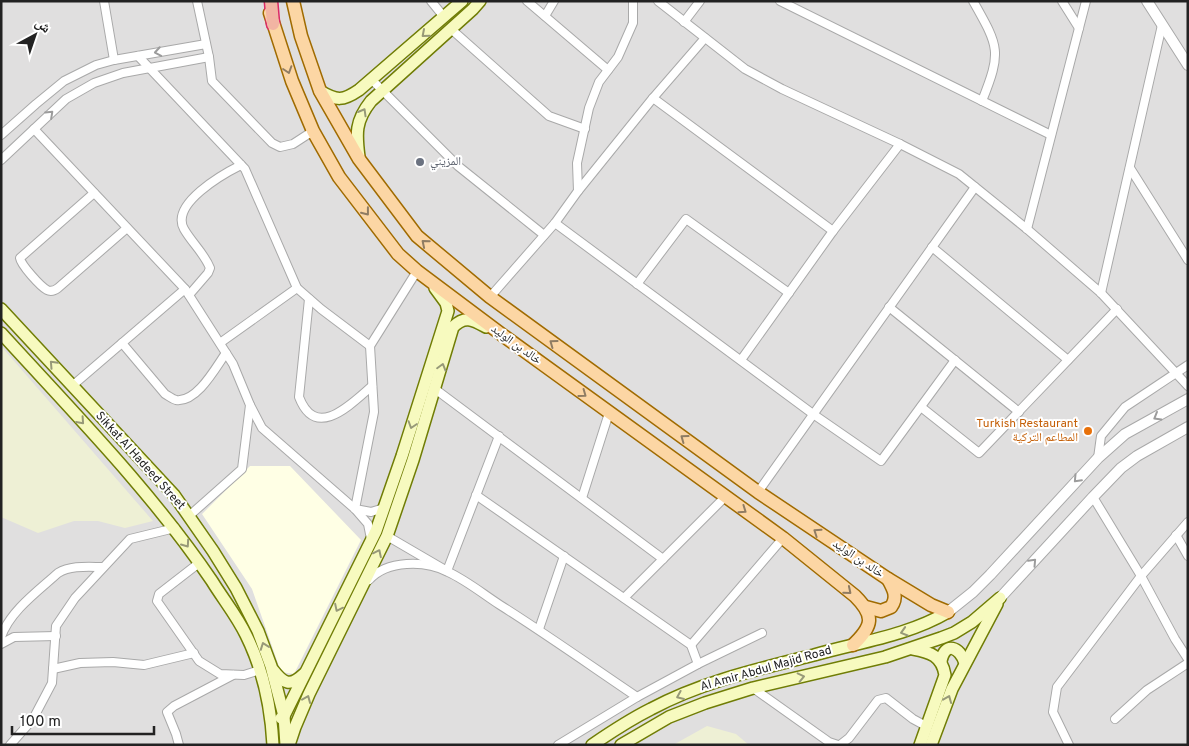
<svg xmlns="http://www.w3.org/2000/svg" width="1189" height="746" viewBox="0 0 1189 746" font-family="Overpass,'Noto Naskh Arabic',sans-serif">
<rect width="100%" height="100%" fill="#f2efe9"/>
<rect fill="#e0dfdf" x="1" y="1" width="1187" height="744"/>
<path fill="#ffffe5" d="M 250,466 L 290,466 L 361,540 L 294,674 L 281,672 L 252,589 L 202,514 Z"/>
<g fill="#eef0d5">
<path d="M 1,346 L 153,521 L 125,528 L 98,521 L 74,521 L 38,533 L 1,517 Z"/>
<path d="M 707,726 L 736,734 L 749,745 L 673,745 Z"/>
</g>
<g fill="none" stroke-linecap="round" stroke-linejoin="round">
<defs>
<g id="minor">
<path d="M 104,1 L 114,60"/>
<path d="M 197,1 L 209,57 L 212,81 L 272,143 L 280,147 L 293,144 L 313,131"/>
<path d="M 431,1 L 444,17"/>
<path d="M 527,1 L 608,70"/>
<path d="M 658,1 L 745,69 L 782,89 L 900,144 L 959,174 L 1027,229 L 1101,293 L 1188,386"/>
<path d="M 780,1 L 1051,135"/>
<path d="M 973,1 C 999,47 1002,51 982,101"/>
<path d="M 1062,1 L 1079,28"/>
<path d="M 545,16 L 554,1"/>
<path d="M 684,22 L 700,1"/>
<path d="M 451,29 L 549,116 L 585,129"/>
<path d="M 138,56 L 245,169 L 297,288 L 321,309 L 370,346"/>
<path d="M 372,80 L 458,166 L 544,235"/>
<path d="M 653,98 L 833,231"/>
<path d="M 34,129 L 185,289 L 233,364 L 250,405 L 242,469 L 189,516"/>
<path d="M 1,135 L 36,104 L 64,81 L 96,65 L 114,60 L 206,44"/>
<path d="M 1,160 L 66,99 L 94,83 L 123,73 L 209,57"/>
<path d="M 1130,168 L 1188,260"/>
<path d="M 578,191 L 653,98 L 705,38"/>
<path d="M 94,193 L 20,258 C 21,265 40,286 47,290 C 51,292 54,291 58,288 L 127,228"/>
<path d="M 555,223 L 813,414 L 881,461 L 955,360"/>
<path d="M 1027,229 L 1086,1"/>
<path d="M 932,247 L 1068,360"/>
<path d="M 637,284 L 686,219 L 789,293"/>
<path d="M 1101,293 L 1162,25"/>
<path d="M 189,295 L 208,273 L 210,268 C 204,253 192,243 184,229 C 170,204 223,174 241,165"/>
<path d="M 490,297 L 555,223 L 578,191 L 577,163 L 589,108 L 599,82 L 618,57 L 633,23 L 633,1"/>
<path d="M 309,299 L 299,397 C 316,441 351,404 372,386"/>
<path d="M 889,307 L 1019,412"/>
<path d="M 122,343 L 165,394 C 169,396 172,399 176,400 C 197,403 216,367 226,353"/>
<path d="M 220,343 L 297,288"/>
<path d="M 741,360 L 833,231 L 900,144"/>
<path d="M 72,386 L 185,289"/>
<path d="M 435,389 L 663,559"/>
<path d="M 250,405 L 262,428 L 355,509 L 368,524 L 371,539"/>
<path d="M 921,407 L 979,453 L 1117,309"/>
<path d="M 1098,458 L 1101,436 L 1125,407 L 1188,365"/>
<path d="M 758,492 L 975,187"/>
<path d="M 476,495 L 691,645 L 698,664 L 637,697"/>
<path d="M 1093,497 L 1141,576 L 1175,639 L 1188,659"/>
<path d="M 582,498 L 609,413"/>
<path d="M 384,508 L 371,512 L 355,509 L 374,412 L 370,346 L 417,271"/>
<path d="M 1176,535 L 1188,556"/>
<path d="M 387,536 L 447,571 L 499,436"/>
<path d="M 199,563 L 159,594 L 157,601 L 199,661 L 220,674 L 244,675 L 260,670"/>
<path d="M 369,580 C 387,560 425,560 448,572 C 466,580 483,594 500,605 C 546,634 591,666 637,697 L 558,745"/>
<path d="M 624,598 L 725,497"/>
<path d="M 539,629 L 564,556"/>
<path d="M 1,637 C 10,611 38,591 58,573 C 71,565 89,567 103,567"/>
<path d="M 1,644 L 14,637 L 56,636"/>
<path d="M 691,645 L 783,538"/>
<path d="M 698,664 L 762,633"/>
<path d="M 53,669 L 80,663 L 113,662 L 144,665 L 194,653"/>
<path d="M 753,688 L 829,742 L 838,745"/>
<path d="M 1115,719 L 1147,690 L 1188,663"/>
<path d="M 10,745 L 33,719 L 52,683 L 56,626 L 75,598 L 130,539 L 175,528"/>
<path d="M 179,745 L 176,734 L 167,712 L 174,706 L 233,675"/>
<path d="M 840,745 L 849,738 L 878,700 L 886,698 L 913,719 L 926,726"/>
<path d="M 1069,745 L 1053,712 L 1057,687 L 1141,576 L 1188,522"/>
</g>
<g id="tertiary">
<path d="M 1147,1 L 1188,65"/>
<path d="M 1000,598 L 1093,497 L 1121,468 L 1137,456 L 1188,427"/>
<path d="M 948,612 L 973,592 L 990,575 L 1098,458 L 1125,434 L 1188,399"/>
</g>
<g id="secondary">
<path d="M 320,91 C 337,101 343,101 359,90 L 462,1"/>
<path d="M 359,157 C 356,134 355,121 371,101 L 473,9 L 480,1"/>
<path d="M 1,309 L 174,495 L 213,551 L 236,588 L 258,631 L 271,666 L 284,716 L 286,745"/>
<path d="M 1,333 C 74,413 151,491 212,581 C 223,599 237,616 246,635 C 263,669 271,707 273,745"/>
<path d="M 913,649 C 930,652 942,656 945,675 L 920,745"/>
<path d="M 941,661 C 945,641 960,647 965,663"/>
<path d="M 273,670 C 284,684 290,687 304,674"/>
<path d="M 281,718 L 284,716 L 376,531 L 402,456 L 448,311 L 446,303 L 435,288"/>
<path d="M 289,745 L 295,727 L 309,694 L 387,536 L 413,460 L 453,327 C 465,315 473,320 486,327"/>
<path d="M 592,745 C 611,732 631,719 651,709 C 701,682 759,669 814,655 C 859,642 907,636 948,612"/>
<path d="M 621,745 L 669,717 L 705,703 L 753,688 L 885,657 L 941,638 L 954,633 L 972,622 L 1000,598"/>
<path d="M 931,745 L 952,689 L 997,604"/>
</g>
<g id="primary">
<path d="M 293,1 L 301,36 L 320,91 L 359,159 L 417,236 L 490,297 L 758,492 L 888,579 L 931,605 L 948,612"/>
<path d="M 270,13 L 292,81 L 313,131 L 339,177 L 398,254 L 417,271 L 501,334 L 783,538 L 855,596 C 875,616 873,626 853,645"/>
<path d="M 866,607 L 881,611 L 891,607 C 898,597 894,590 888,579"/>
</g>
<path id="trunk" d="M 271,1 L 273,24"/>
</defs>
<use href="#minor" stroke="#a9a9a9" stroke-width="10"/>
<use href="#tertiary" stroke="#a9a9a9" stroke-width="12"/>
<use href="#secondary" stroke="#707d05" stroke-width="14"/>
<use href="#primary" stroke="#a06b00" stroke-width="15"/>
<use href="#trunk" stroke="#dc2a67" stroke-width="15"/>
<use href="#minor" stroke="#fff" stroke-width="8"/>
<use href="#tertiary" stroke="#fff" stroke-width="10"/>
<use href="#secondary" stroke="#f7fabf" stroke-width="11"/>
<use href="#primary" stroke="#fcd6a4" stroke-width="12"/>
<use href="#trunk" stroke="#f2b4a3" stroke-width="12"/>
</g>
<defs><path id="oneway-chevron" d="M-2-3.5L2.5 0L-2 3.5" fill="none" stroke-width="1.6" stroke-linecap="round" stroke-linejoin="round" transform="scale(1.25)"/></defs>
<g stroke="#979978">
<use href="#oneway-chevron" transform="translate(425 34) rotate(139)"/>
<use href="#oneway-chevron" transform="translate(363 112) rotate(-60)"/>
<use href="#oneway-chevron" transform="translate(53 364) rotate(-133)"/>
<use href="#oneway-chevron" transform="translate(442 367) rotate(-74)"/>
<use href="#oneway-chevron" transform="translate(81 421) rotate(48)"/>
<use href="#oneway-chevron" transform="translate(412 425) rotate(108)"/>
<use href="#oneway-chevron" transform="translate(186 544) rotate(55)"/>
<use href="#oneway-chevron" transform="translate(378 553) rotate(-64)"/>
<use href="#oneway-chevron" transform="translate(338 608) rotate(116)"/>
<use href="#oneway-chevron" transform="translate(904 632) rotate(163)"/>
<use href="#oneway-chevron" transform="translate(264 646) rotate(-110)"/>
<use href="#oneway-chevron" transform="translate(801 677) rotate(-13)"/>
<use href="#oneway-chevron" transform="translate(680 696) rotate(157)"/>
<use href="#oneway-chevron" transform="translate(307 699) rotate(-67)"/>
<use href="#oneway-chevron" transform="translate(948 699) rotate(-68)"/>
</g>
<g stroke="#9c9c9c">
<use href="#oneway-chevron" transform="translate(158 52) rotate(170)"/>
<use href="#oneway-chevron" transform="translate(50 114) rotate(-43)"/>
<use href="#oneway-chevron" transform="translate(1157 417) rotate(150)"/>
<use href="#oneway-chevron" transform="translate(1077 479) rotate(133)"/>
<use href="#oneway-chevron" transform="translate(1033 562) rotate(-47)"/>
</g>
<g stroke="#8f7c63">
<use href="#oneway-chevron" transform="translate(288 70) rotate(72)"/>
<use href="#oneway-chevron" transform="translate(366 212) rotate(52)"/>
<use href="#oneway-chevron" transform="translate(425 243) rotate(-140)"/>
<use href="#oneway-chevron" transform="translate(553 343) rotate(-144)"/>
<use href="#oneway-chevron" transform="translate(583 394) rotate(36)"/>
<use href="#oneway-chevron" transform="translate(684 438) rotate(-144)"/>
<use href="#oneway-chevron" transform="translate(743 510) rotate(35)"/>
<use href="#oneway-chevron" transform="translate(817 532) rotate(-146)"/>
<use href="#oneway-chevron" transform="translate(848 591) rotate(40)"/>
</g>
<circle fill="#6b7280" stroke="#fff" stroke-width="2" cx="420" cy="162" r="5"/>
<circle fill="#e8710a" stroke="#fff" stroke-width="2" cx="1088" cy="431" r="5"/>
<g text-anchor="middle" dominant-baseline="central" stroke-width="4" stroke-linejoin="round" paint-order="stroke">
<g font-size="12" fill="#5b616d" stroke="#fff" text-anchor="start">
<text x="430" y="162">المزيني</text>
</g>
<g font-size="12" fill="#222" stroke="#fff">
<text transform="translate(516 345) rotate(36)">خالد بن الوليد</text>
<text transform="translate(140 461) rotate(48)">Sikkat Al Hadeed Street</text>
<text transform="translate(858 559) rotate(34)">خالد بن الوليد</text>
<text transform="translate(766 669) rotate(-16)">Al Amir Abdul Majid Road</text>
</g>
<g font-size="12" fill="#c56008" stroke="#fff" text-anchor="end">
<text x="1078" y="424">Turkish Restaurant<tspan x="1078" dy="14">المطاعم التركية</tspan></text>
</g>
</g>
<rect width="1189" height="746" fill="none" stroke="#222222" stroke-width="5"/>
<g transform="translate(35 35) rotate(40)" stroke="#ffffff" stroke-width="4" paint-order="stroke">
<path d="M0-4L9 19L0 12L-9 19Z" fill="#222222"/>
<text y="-8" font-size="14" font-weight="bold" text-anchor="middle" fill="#222222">ش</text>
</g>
<path d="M12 726v8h142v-8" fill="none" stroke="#222222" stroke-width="2.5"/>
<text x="20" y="726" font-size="15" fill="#222222" stroke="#ffffff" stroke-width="4" paint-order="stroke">100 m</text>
</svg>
